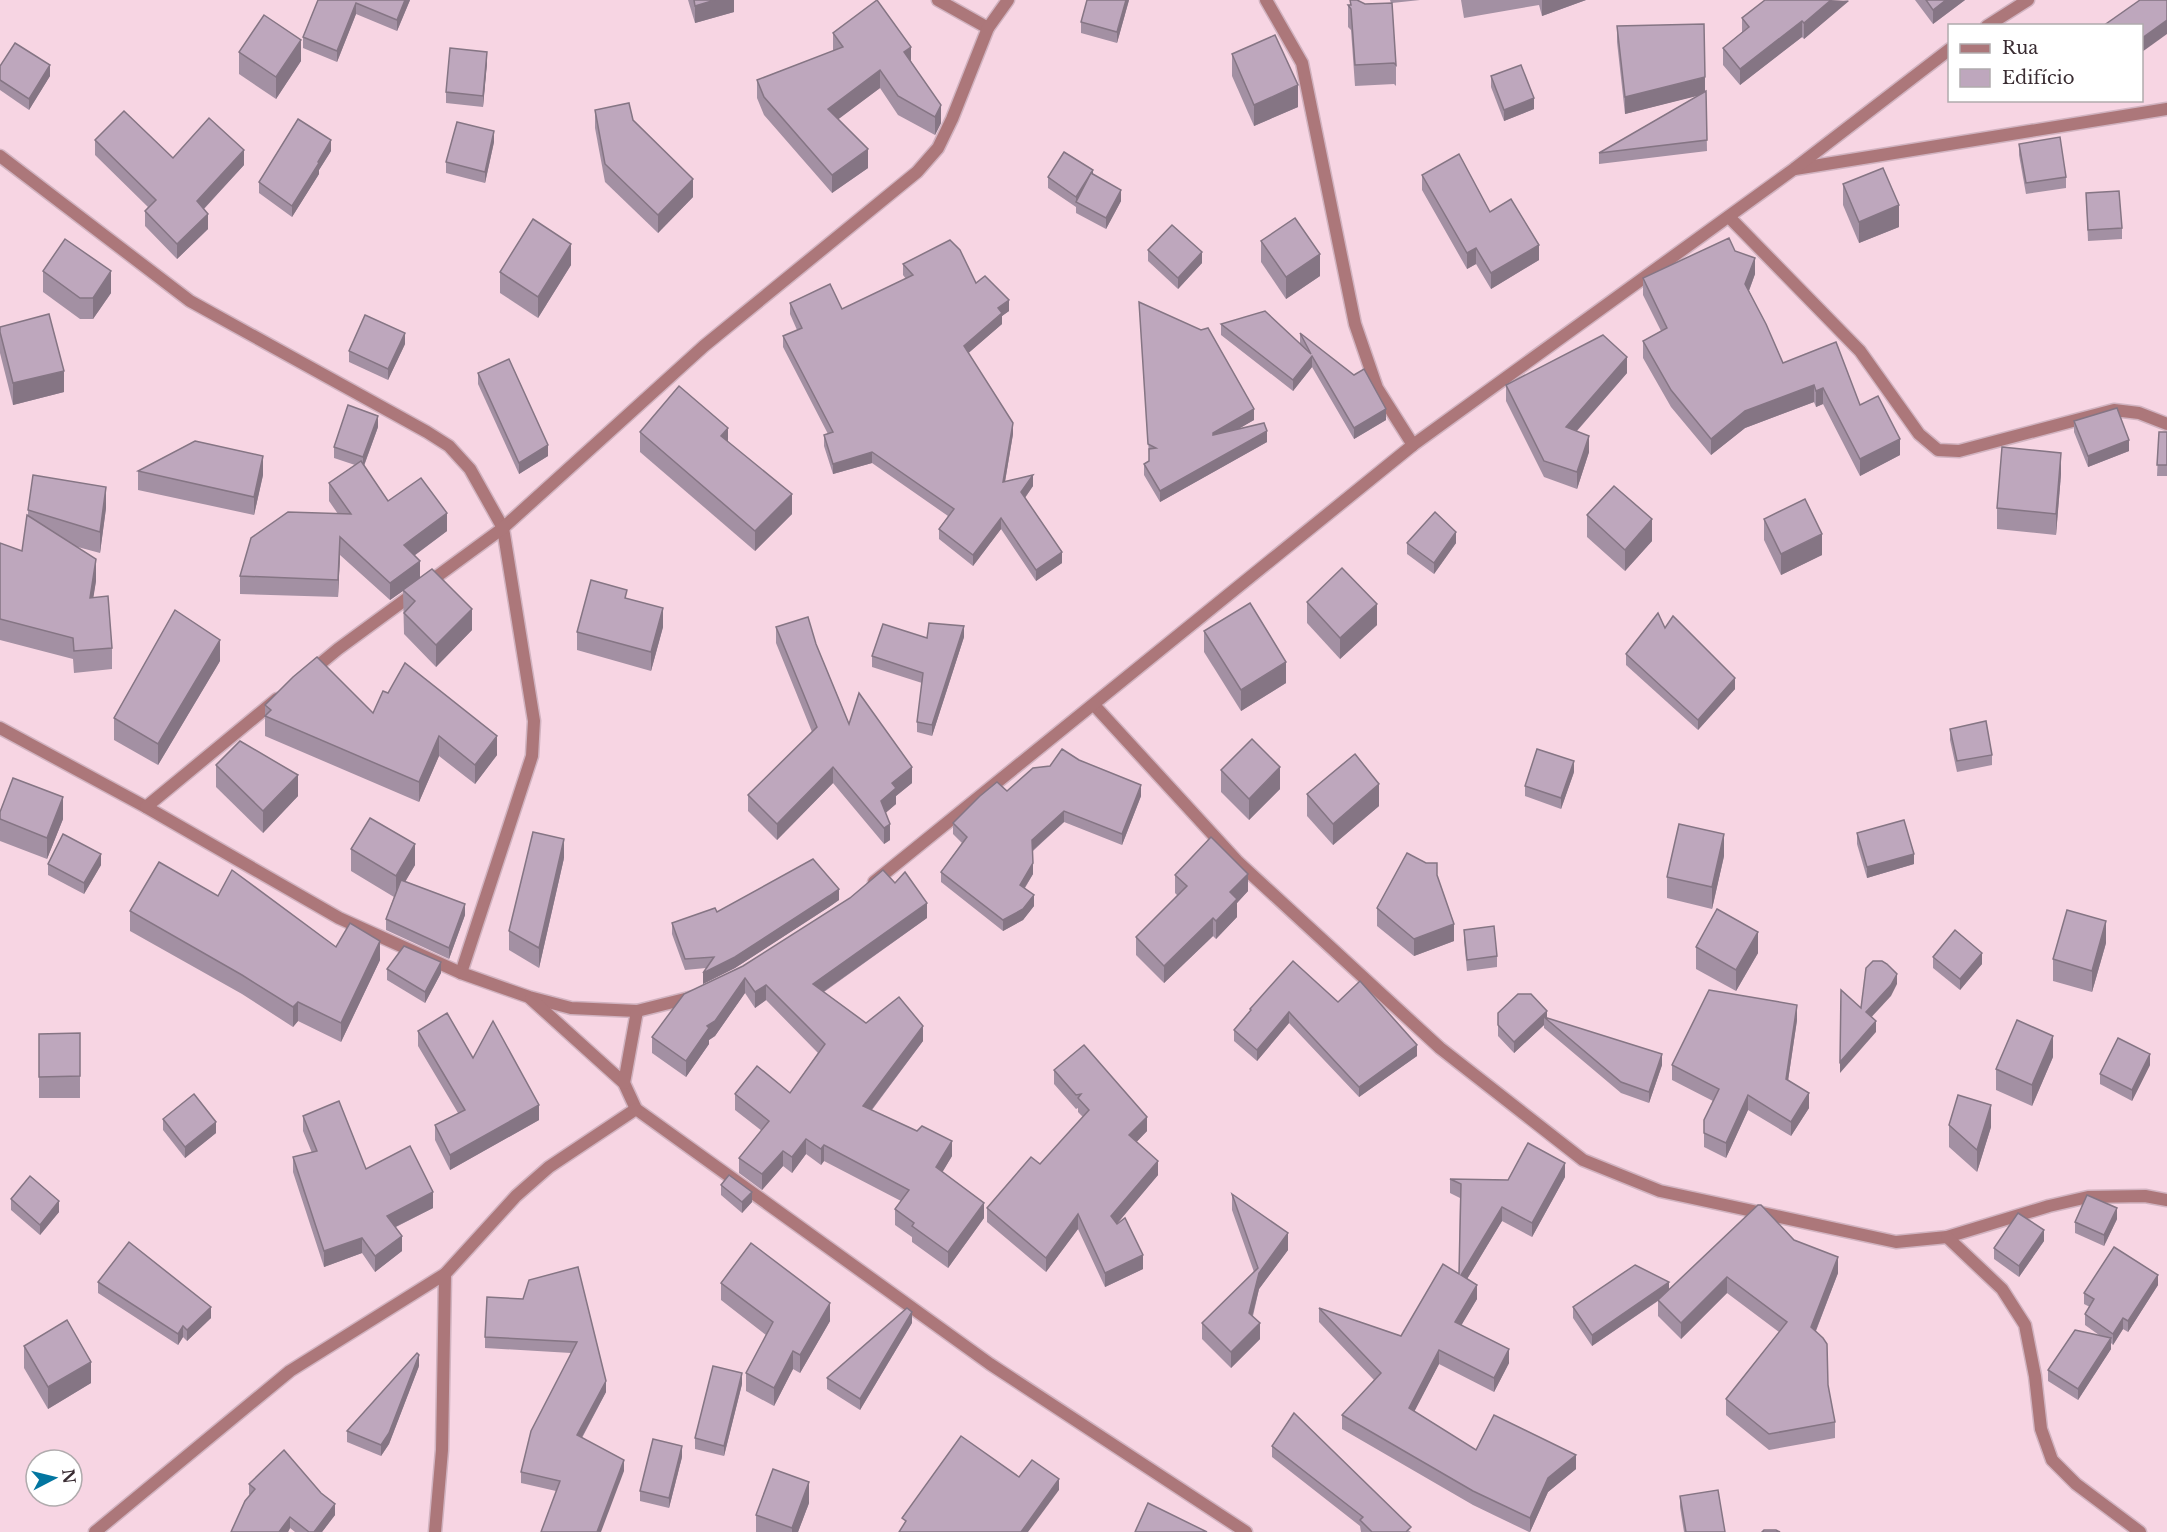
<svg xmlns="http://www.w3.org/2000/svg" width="2167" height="1532" viewBox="0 0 2167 1532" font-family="'Libre Baskerville',serif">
<rect width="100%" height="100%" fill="#f7d5e3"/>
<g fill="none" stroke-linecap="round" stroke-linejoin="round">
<defs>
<g id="street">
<path d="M 938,0 L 988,28"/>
<path d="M 1266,0 L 1302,63 L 1355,324 L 1377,388 L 1413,445"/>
<path d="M 1987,26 L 2028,0"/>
<path d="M 0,156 L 190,301 L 427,432 L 449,446 L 470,469 L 503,528 L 534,721 L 532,756 L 461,973"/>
<path d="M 1795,169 L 2167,109"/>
<path d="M 1729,217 L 1860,351 L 1919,434 L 1938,450 L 1959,451 L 2114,410 L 2139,413 L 2167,424"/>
<path d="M 309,673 L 338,649 L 503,528 L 704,346 L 917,172 L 938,148 L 952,119 L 988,28 L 1008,0"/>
<path d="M 1094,705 L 1238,862 L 1440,1048 L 1583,1160 L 1660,1191 L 1896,1242 L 1947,1237 L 2049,1206 L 2088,1197 L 2145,1196 L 2167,1200"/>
<path d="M 0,728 L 146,807 L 339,918 L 461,973 L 529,997 L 571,1008 L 637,1011 L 693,997"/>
<path d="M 146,807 L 277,699"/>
<path d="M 874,882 L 1413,445 L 1794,169 L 1950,49"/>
<path d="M 531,999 L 624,1083 L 636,1109 L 990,1364 L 1246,1532"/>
<path d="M 624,1083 L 637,1011"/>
<path d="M 1947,1237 L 2002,1289 L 2025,1325 L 2035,1376 L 2041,1429 L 2052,1460 L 2076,1484 L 2140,1532"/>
<path d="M 95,1532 L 290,1371 L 445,1274"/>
<path d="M 435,1532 L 442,1450 L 445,1274 L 516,1196 L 549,1167 L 636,1109"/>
</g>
</defs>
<use href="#street" stroke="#d1b3c0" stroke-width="15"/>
<use href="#street" stroke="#ac777a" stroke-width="12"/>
</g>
<g fill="#a390a3">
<path d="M 318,0 L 410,0 L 397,31 L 356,14 L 337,62 L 303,48 L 303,37 Z"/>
<path d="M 688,0 L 734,0 L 734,12 L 695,23 Z"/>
<path d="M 1129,0 L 1117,43 L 1081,33 L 1081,22 Z"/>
<path d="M 1350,0 L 1365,4 L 1391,3 L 1390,0 L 1420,0 L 1392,3 L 1396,65 L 1396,86 L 1394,84 L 1355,86 L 1351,30 L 1348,27 L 1348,5 L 1350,5 Z"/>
<path d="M 1461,0 L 1586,0 L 1542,16 L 1539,5 L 1464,18 Z"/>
<path d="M 1849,0 L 1804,39 L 1802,37 L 1740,85 L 1723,65 L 1723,48 L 1742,32 L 1742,18 Z"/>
<path d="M 1915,0 L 1965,0 L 1933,24 Z"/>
<path d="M 1617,26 L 1706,91 L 1707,151 L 1599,164 L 1599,153 L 1699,95 L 1625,114 L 1617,42 Z"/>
<path d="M 833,33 L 911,61 L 941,123 L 935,135 L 898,115 L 880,88 L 838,119 L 868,168 L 832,193 L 764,115 L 757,98 L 757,80 L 833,51 Z"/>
<path d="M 239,52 L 301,61 L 276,99 L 239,74 Z"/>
<path d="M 1232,54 L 1298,107 L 1254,126 L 1232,76 Z"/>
<path d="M 487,63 L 483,107 L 446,103 L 446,92 Z"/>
<path d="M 0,66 L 50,76 L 29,110 L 0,90 Z"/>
<path d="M 1491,76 L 1534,109 L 1504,121 L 1491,87 Z"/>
<path d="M 595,110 L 633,120 L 693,197 L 658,233 L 605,182 L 595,128 Z"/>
<path d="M 95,140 L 173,158 L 244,165 L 204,209 L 208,229 L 177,259 L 145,226 L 145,211 L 148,207 L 95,155 Z"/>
<path d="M 494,142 L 485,183 L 446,173 L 446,162 Z"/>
<path d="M 2019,144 L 2066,177 L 2066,188 L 2026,194 L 2019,155 Z"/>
<path d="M 331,151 L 319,170 L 319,174 L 292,217 L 259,193 L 259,182 Z"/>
<path d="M 1093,174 L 1121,201 L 1106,229 L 1076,213 L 1076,207 L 1048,188 L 1048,177 Z"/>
<path d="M 1422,175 L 1490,212 L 1539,260 L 1491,289 L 1476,264 L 1467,269 L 1422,190 Z"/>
<path d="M 1843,184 L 1899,227 L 1859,243 L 1843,205 Z"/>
<path d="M 2086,193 L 2122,228 L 2122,239 L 2088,241 Z"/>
<path d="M 1261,241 L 1320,276 L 1286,299 L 1261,262 Z"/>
<path d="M 1148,250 L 1202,263 L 1178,289 L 1148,261 Z"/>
<path d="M 1735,251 L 1755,274 L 1749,291 L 1783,363 L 1860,405 L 1900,455 L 1860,476 L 1823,404 L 1816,407 L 1814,402 L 1745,428 L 1711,455 L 1671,407 L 1643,358 L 1643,341 L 1661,331 L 1643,295 L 1643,278 Z"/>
<path d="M 903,264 L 976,283 L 1009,311 L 1002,316 L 1002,324 L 968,353 L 1013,434 L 1005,482 L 1033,486 L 1025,498 L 1062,563 L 1036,581 L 1001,529 L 973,566 L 939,539 L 939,529 L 948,516 L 872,463 L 833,474 L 824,446 L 824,435 L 828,434 L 783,347 L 783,336 L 797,330 L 790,314 L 790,303 L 842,309 L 906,279 L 903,275 Z"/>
<path d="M 571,265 L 538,318 L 500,293 L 500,272 Z"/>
<path d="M 43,271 L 111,293 L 93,319 L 80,319 L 43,292 Z"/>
<path d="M 1139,302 L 1254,420 L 1237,429 L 1267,442 L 1160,502 L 1144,475 L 1144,464 L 1149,461 L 1149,455 Z"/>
<path d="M 1221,324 L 1300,344 L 1300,333 L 1386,420 L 1354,439 L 1312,367 L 1293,391 L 1221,335 Z"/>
<path d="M 0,327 L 64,392 L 13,405 L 0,353 Z"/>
<path d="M 405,344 L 388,380 L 349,362 L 349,351 Z"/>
<path d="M 478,373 L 548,456 L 519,474 L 478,384 Z"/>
<path d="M 1627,373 L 1577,431 L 1589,452 L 1577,489 L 1544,477 L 1506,401 L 1506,385 Z"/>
<path d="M 2074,421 L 2129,451 L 2088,467 L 2074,432 Z"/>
<path d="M 378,427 L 364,466 L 388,501 L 447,531 L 414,556 L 420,578 L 472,630 L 436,667 L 404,634 L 403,591 L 390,600 L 340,555 L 338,597 L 240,594 L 240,576 L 338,514 L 329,501 L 329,483 L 355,465 L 334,458 L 334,447 Z"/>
<path d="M 640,432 L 792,514 L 755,551 L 640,452 Z"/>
<path d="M 2159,432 L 2167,432 L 2167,476 L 2157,476 Z"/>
<path d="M 138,471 L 263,475 L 254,515 L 138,490 Z"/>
<path d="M 2061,474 L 2056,535 L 1997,529 L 1997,508 Z"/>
<path d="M 106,508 L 100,553 L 74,546 L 96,581 L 93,597 L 112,648 L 112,669 L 74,673 L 73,659 L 0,640 L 0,543 L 22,551 L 28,515 L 28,510 Z"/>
<path d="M 1587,515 L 1652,541 L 1625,571 L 1587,537 Z"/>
<path d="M 1764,519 L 1822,555 L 1781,575 L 1764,540 Z"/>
<path d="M 1407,543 L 1456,543 L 1434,574 L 1407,554 Z"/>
<path d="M 627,599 L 663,627 L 651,671 L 577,650 L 577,632 Z"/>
<path d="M 1307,602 L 1377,625 L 1340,659 L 1307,623 Z"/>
<path d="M 776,627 L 816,644 L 849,724 L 912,783 L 896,796 L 896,804 L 885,813 L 890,840 L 884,844 L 833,783 L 777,840 L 748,811 L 748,795 L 812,732 L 776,643 Z"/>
<path d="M 1665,628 L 1735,689 L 1698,730 L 1626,665 L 1626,654 Z"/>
<path d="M 1204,631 L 1286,683 L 1241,711 L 1204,652 Z"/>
<path d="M 964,637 L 932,736 L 917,732 L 917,722 L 922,683 L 872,667 L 872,656 Z"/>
<path d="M 220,661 L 158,765 L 114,740 L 114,718 Z"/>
<path d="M 265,705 L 373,713 L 497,755 L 475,784 L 439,756 L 419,802 L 265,736 Z"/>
<path d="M 1950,729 L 1992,755 L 1992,765 L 1957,772 L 1950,740 Z"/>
<path d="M 1079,760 L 1141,796 L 1122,845 L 1064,822 L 1033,851 L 1033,874 L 1025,888 L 1034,906 L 1023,920 L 1003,931 L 941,882 L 941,872 L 962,843 L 953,834 L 953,823 L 1050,766 Z"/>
<path d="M 216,765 L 298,796 L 263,833 L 216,787 Z"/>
<path d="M 1221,770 L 1280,789 L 1249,820 L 1221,792 Z"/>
<path d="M 1574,772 L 1561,809 L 1525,796 L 1525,786 Z"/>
<path d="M 1307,794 L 1379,806 L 1333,845 L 1307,816 Z"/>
<path d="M 0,812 L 63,819 L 47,859 L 0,841 Z"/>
<path d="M 1857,833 L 1914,864 L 1867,878 L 1857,844 Z"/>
<path d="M 351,849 L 415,865 L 405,882 L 465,915 L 449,959 L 386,930 L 386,919 L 394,897 L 351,871 Z"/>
<path d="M 1724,856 L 1712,909 L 1667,898 L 1667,877 Z"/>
<path d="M 564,858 L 539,968 L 509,950 L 509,931 Z"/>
<path d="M 48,864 L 101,865 L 84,894 L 48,875 Z"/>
<path d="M 1175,875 L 1248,891 L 1237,903 L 1237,917 L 1216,939 L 1213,936 L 1164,983 L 1136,955 L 1136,937 L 1178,896 L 1175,893 Z"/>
<path d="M 1437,875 L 1454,941 L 1414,956 L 1377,926 L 1377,908 Z"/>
<path d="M 218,896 L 336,947 L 380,960 L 341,1042 L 298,1021 L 293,1027 L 242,994 L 130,931 L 130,911 Z"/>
<path d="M 839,900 L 829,907 L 735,968 L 703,984 L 706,968 L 685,970 L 672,934 L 672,923 L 717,912 Z"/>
<path d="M 927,918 L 824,992 L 866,1023 L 923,1041 L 872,1110 L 952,1156 L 942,1172 L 984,1218 L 948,1268 L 912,1242 L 912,1237 L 895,1225 L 895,1209 L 901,1201 L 824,1161 L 821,1165 L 806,1154 L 792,1173 L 783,1166 L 762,1190 L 739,1173 L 739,1158 L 762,1131 L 735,1110 L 735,1094 L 790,1093 L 818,1053 L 766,1000 L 755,1008 L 745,993 L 715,1036 L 709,1040 L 709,1044 L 686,1077 L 652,1053 L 652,1037 L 684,994 Z"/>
<path d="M 1464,930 L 1497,956 L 1497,967 L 1467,971 L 1464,940 Z"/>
<path d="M 2106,943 L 2092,992 L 2053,981 L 2053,959 Z"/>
<path d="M 1696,947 L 1758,953 L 1736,991 L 1696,969 Z"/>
<path d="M 1933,957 L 1982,964 L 1960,990 L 1933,968 Z"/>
<path d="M 387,969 L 441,973 L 425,1003 L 387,980 Z"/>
<path d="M 1338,1002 L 1417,1056 L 1359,1097 L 1289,1023 L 1257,1061 L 1234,1041 L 1234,1030 L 1250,1011 L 1250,1009 Z"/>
<path d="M 1498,1013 L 1547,1018 L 1662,1065 L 1649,1103 L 1621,1093 L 1544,1028 L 1544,1025 L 1514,1053 L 1498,1036 Z"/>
<path d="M 1797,1020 L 1788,1081 L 1809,1108 L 1791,1136 L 1748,1110 L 1726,1158 L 1704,1147 L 1704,1120 L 1713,1101 L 1672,1080 L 1672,1065 Z"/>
<path d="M 418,1031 L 473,1058 L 539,1120 L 450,1170 L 435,1140 L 435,1125 L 458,1113 L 418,1046 Z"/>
<path d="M 80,1033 L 80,1098 L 39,1098 L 39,1034 Z"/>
<path d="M 2053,1057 L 2032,1106 L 1996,1090 L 1996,1069 Z"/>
<path d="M 2150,1065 L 2132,1101 L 2100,1084 L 2100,1074 Z"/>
<path d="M 1054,1070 L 1147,1131 L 1136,1142 L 1158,1175 L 1117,1223 L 1143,1269 L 1105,1287 L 1078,1229 L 1046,1272 L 987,1222 L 987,1208 L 1040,1164 L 1083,1117 L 1078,1112 L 1078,1108 L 1076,1109 L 1054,1084 Z"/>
<path d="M 303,1116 L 366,1169 L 433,1208 L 396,1227 L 402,1251 L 375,1272 L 362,1253 L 324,1267 L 293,1172 L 293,1157 L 312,1153 L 303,1131 Z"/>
<path d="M 163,1119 L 216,1133 L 185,1158 L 163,1130 Z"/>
<path d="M 1949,1125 L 1991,1127 L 1977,1172 L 1949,1147 Z"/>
<path d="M 1565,1177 L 1532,1237 L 1502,1221 L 1467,1279 L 1477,1299 L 1461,1325 L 1509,1363 L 1494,1392 L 1439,1364 L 1414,1411 L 1476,1450 L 1576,1469 L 1548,1492 L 1530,1532 L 1529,1532 L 1473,1505 L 1342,1429 L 1342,1415 L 1374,1380 L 1319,1322 L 1319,1308 L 1401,1336 L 1459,1274 L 1460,1198 L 1450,1193 L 1450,1179 L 1508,1180 Z"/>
<path d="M 721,1185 L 752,1202 L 742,1213 L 721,1195 Z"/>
<path d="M 1232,1194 L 1288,1250 L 1259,1289 L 1253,1316 L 1260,1339 L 1231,1368 L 1202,1339 L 1202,1323 L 1254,1272 L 1232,1210 Z"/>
<path d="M 11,1199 L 59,1212 L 40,1235 L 11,1210 Z"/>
<path d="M 2117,1219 L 2104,1246 L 2075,1233 L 2075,1222 Z"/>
<path d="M 1794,1240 L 1838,1273 L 1816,1331 L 1835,1422 L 1835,1438 L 1769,1450 L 1726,1415 L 1726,1399 L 1779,1332 L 1727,1293 L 1681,1339 L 1658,1316 L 1658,1301 L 1592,1346 L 1573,1318 L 1573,1307 L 1669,1289 Z"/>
<path d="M 2044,1241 L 2019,1277 L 1994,1259 L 1994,1248 Z"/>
<path d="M 578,1267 L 606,1392 L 582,1438 L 624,1471 L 556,1491 L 521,1483 L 521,1472 L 571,1353 L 485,1348 L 485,1337 L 523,1299 Z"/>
<path d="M 98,1282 L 211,1318 L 187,1341 L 183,1337 L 178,1345 L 98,1293 Z"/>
<path d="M 721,1283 L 830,1321 L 800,1373 L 793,1369 L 774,1406 L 746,1391 L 746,1373 L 766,1335 L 721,1300 Z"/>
<path d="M 2158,1285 L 2128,1332 L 2123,1329 L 2113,1345 L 2111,1343 L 2111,1349 L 2078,1400 L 2048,1381 L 2048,1370 L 2099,1335 L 2085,1325 L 2085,1314 L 2090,1307 L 2084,1304 L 2084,1293 Z"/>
<path d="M 912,1323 L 860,1410 L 827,1389 L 827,1378 Z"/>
<path d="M 24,1346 L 91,1383 L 48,1409 L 24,1368 Z"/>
<path d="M 419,1366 L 389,1444 L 381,1456 L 347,1442 L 347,1431 Z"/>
<path d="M 742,1384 L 724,1456 L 695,1449 L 695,1438 Z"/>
<path d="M 1272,1446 L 1411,1532 L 1361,1532 L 1360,1526 L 1272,1457 Z"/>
<path d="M 682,1457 L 669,1508 L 640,1501 L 640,1491 Z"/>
<path d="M 249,1484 L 335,1515 L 322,1532 L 295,1532 L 290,1528 L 288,1532 L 231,1532 L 250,1495 L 249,1494 Z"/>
<path d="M 1680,1496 L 1725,1532 L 1684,1532 L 1680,1507 Z"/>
<path d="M 809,1503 L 798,1532 L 756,1532 L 756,1515 Z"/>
</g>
<g fill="#857584">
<path d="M 405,0 L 410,0 L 397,31 L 397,20 Z"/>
<path d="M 715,0 L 734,0 L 734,12 L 695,23 L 695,6 Z"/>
<path d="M 1126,0 L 1129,0 L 1117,43 L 1117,32 Z"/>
<path d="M 1542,0 L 1586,0 L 1542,16 Z"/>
<path d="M 1831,0 L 1849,1 L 1804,39 L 1804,23 Z"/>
<path d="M 1946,0 L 1965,0 L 1933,24 L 1933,10 Z"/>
<path d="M 356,3 L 356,14 L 337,62 L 337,51 Z"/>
<path d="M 2167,20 L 2167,34 L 2142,52 L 2142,38 Z"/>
<path d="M 1802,21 L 1802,37 L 1740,85 L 1740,69 Z"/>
<path d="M 301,40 L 301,61 L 276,99 L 276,77 Z"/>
<path d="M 911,47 L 911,65 L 904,52 Z"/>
<path d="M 487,52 L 487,63 L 483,107 L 483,96 Z"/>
<path d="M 50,65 L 50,76 L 29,110 L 29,99 Z"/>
<path d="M 880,70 L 880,88 L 828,127 L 828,109 Z"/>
<path d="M 1705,77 L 1705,94 L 1625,114 L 1625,97 Z"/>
<path d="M 1298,85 L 1298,107 L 1254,126 L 1254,105 Z"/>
<path d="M 1534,98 L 1534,109 L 1504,121 L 1504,110 Z"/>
<path d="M 941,105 L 941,123 L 935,135 L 935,117 Z"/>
<path d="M 494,131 L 494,142 L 485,183 L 485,172 Z"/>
<path d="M 331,140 L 331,151 L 319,170 L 319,174 L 292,217 L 292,206 Z"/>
<path d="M 868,149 L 868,168 L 832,193 L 832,175 Z"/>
<path d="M 244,150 L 244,165 L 197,216 L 197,201 Z"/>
<path d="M 1093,170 L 1093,181 L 1076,202 L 1076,197 Z"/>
<path d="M 693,179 L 693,197 L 658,233 L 658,215 Z"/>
<path d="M 1121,190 L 1121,201 L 1106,229 L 1106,218 Z"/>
<path d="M 1899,205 L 1899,227 L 1859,243 L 1859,222 Z"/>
<path d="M 208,214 L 208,229 L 177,259 L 177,244 Z"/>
<path d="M 571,244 L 571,265 L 538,318 L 538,297 Z"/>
<path d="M 1539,245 L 1539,260 L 1491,289 L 1491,273 Z"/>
<path d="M 1476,248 L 1476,264 L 1467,269 L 1467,253 Z"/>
<path d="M 1202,252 L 1202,263 L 1178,289 L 1178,278 Z"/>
<path d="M 1320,254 L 1320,276 L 1286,299 L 1286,277 Z"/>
<path d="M 1755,258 L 1755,274 L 1745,301 L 1745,284 Z"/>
<path d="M 111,271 L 111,293 L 93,319 L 93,298 Z"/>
<path d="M 1009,300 L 1009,311 L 1002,316 L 1002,324 L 964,357 L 964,346 L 998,308 Z"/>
<path d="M 405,333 L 405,344 L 388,380 L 388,369 Z"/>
<path d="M 1312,356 L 1312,367 L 1293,391 L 1293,380 Z"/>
<path d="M 1627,357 L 1627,373 L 1566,443 L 1566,427 Z"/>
<path d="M 64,371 L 64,392 L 13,405 L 13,383 Z"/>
<path d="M 1814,385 L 1814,402 L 1745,428 L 1711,455 L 1711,439 L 1745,411 Z"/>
<path d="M 1823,388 L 1823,404 L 1816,407 L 1816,391 Z"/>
<path d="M 1254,409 L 1254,420 L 1213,444 L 1213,433 Z"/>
<path d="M 1386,409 L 1386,420 L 1354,439 L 1354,428 Z"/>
<path d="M 378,416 L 378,427 L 363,468 L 363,457 Z"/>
<path d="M 1013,423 L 1013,434 L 1003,493 L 1003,482 Z"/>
<path d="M 728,428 L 728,448 L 721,436 Z"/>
<path d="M 1267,431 L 1267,442 L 1160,502 L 1160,491 Z"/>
<path d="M 1589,436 L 1589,452 L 1577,489 L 1577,472 Z"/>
<path d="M 1900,439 L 1900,455 L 1860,476 L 1860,459 Z"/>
<path d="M 2129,440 L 2129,451 L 2088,467 L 2088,456 Z"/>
<path d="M 548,445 L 548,456 L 519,474 L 519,463 Z"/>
<path d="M 872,452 L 872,463 L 833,474 L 833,464 Z"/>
<path d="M 2061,453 L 2061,474 L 2056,535 L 2056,514 Z"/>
<path d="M 263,456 L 263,475 L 254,515 L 254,497 Z"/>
<path d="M 1033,475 L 1033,486 L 1021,503 L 1021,492 Z"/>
<path d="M 106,487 L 106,508 L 100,553 L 100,532 Z"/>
<path d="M 792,494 L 792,514 L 755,551 L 755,531 Z"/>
<path d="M 447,513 L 447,531 L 404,563 L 404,545 Z"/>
<path d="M 1001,518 L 1001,529 L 973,566 L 973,555 Z"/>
<path d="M 1652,519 L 1652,541 L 1625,571 L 1625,550 Z"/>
<path d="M 1456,532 L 1456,543 L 1434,574 L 1434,563 Z"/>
<path d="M 1822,534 L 1822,555 L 1781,575 L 1781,554 Z"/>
<path d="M 340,537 L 340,555 L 338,597 L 338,580 Z"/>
<path d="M 1062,552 L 1062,563 L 1036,581 L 1036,570 Z"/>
<path d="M 96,559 L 96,581 L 90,619 L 90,598 Z"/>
<path d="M 420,561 L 420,579 L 390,600 L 390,583 Z"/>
<path d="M 1377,604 L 1377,625 L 1340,659 L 1340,638 Z"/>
<path d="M 663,608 L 663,627 L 651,671 L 651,652 Z"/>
<path d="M 472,609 L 472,630 L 436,667 L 436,645 Z"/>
<path d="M 964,626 L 964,637 L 932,736 L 932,725 Z"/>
<path d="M 220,640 L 220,661 L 158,765 L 158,744 Z"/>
<path d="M 1286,662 L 1286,683 L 1241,711 L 1241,690 Z"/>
<path d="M 1735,678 L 1735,689 L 1698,730 L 1698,720 Z"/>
<path d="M 439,736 L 439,756 L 419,802 L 419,782 Z"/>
<path d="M 497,736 L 497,755 L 475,784 L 475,765 Z"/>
<path d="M 1574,761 L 1574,772 L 1561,809 L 1561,798 Z"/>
<path d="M 833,767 L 833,783 L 777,840 L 777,824 Z"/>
<path d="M 912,767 L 912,783 L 896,796 L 896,804 L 881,817 L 881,801 L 892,783 Z"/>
<path d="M 1280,767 L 1280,789 L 1249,820 L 1249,799 Z"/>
<path d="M 298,775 L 298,796 L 263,833 L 263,811 Z"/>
<path d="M 1379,784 L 1379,806 L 1333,845 L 1333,824 Z"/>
<path d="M 1141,785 L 1141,796 L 1122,845 L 1122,834 Z"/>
<path d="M 63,797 L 63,819 L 47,859 L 47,838 Z"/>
<path d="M 1064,811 L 1064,822 L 1032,851 L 1032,840 Z"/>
<path d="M 890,824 L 890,840 L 884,844 L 884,828 Z"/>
<path d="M 1724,834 L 1724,856 L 1712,909 L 1712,887 Z"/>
<path d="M 564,839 L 564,858 L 539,968 L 539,948 Z"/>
<path d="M 415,844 L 415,865 L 396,897 L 396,876 Z"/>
<path d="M 101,854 L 101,865 L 84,894 L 84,883 Z"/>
<path d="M 1914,854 L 1914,864 L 1867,878 L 1867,867 Z"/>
<path d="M 1033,863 L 1033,874 L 1020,895 L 1020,885 Z"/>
<path d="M 1248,874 L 1248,891 L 1237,903 L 1237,917 L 1216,939 L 1216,921 L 1230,892 Z"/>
<path d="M 839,889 L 839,900 L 829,907 L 735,968 L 703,984 L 703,973 Z"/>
<path d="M 1034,895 L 1034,906 L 1023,920 L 1003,931 L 1003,920 Z"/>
<path d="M 927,903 L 927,918 L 813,999 L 813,984 Z"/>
<path d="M 465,904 L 465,915 L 449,959 L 449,948 Z"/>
<path d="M 1213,918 L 1213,936 L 1164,983 L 1164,966 Z"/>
<path d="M 2106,921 L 2106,943 L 2092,992 L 2092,971 Z"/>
<path d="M 1454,924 L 1454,941 L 1414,956 L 1414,939 Z"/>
<path d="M 1758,932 L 1758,953 L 1736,991 L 1736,970 Z"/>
<path d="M 380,941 L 380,960 L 341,1042 L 341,1023 Z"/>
<path d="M 1982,953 L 1982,964 L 1960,990 L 1960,979 Z"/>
<path d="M 441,962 L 441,973 L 425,1003 L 425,992 Z"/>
<path d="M 1897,974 L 1897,984 L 1891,996 L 1866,1023 L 1866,1012 Z"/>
<path d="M 745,978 L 745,993 L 715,1036 L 709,1040 L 709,1044 L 686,1077 L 686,1061 L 707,1026 Z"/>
<path d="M 766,985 L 766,1000 L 755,1008 L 755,992 Z"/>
<path d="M 298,1002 L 298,1021 L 293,1027 L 293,1007 Z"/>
<path d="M 1797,1005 L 1797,1020 L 1786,1094 L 1786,1079 Z"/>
<path d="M 1547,1011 L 1547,1019 L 1544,1017 L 1544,1025 L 1514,1053 L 1514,1042 Z"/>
<path d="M 1289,1012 L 1289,1023 L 1257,1061 L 1257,1050 Z"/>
<path d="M 1876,1021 L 1876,1032 L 1840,1073 L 1840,1062 Z"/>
<path d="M 923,1026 L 923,1041 L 863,1121 L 863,1106 Z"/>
<path d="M 2053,1036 L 2053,1057 L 2032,1106 L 2032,1085 Z"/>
<path d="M 1417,1045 L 1417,1056 L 1359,1097 L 1359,1087 Z"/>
<path d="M 1662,1054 L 1662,1065 L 1649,1103 L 1649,1092 Z"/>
<path d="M 2150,1054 L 2150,1065 L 2132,1101 L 2132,1090 Z"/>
<path d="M 1809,1093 L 1809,1108 L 1791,1136 L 1791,1122 Z"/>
<path d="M 1748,1095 L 1748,1110 L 1726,1158 L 1726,1143 Z"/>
<path d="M 539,1105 L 539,1120 L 450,1170 L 450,1155 Z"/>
<path d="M 1991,1105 L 1991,1127 L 1977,1172 L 1977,1150 Z"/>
<path d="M 1147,1117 L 1147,1131 L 1129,1150 L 1129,1135 Z"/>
<path d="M 216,1122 L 216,1133 L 185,1158 L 185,1147 Z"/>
<path d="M 806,1139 L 806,1154 L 792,1173 L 792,1157 Z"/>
<path d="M 952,1141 L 952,1156 L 936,1183 L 936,1167 Z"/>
<path d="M 824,1145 L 824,1161 L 821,1165 L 821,1149 Z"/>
<path d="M 783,1151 L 783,1166 L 762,1190 L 762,1174 Z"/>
<path d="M 1158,1161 L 1158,1175 L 1111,1231 L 1111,1216 Z"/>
<path d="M 1565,1163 L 1565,1177 L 1532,1237 L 1532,1223 Z"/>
<path d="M 433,1192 L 433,1208 L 387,1231 L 387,1216 Z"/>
<path d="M 752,1192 L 752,1202 L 742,1213 L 742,1202 Z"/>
<path d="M 59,1201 L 59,1212 L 40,1235 L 40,1225 Z"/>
<path d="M 984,1203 L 984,1218 L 948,1268 L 948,1252 Z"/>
<path d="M 1502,1207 L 1502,1221 L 1461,1289 L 1461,1275 Z"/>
<path d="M 2117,1208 L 2117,1219 L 2104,1246 L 2104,1235 Z"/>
<path d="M 1078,1214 L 1078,1229 L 1046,1272 L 1046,1258 Z"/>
<path d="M 2044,1230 L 2044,1241 L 2019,1277 L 2019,1266 Z"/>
<path d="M 1288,1233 L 1288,1250 L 1259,1289 L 1249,1329 L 1249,1313 L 1259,1273 Z"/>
<path d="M 402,1236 L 402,1251 L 375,1272 L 375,1256 Z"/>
<path d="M 362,1238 L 362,1253 L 324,1267 L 324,1251 Z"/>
<path d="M 1143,1255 L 1143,1269 L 1105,1287 L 1105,1273 Z"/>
<path d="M 1838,1257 L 1838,1273 L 1811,1343 L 1811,1327 Z"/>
<path d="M 2158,1275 L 2158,1285 L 2128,1332 L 2128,1321 Z"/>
<path d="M 1727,1277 L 1727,1293 L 1681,1339 L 1681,1323 Z"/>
<path d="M 1669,1282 L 1669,1293 L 1592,1346 L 1592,1335 Z"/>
<path d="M 1477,1285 L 1477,1299 L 1455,1336 L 1455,1322 Z"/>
<path d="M 830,1303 L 830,1321 L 800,1373 L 800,1355 Z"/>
<path d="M 211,1307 L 211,1318 L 187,1341 L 187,1330 Z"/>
<path d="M 912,1312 L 912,1323 L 860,1410 L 860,1399 Z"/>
<path d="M 2123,1318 L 2123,1329 L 2113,1345 L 2113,1334 Z"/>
<path d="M 1260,1323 L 1260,1339 L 1231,1368 L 1231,1352 Z"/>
<path d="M 183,1326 L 183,1337 L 178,1345 L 178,1334 Z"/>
<path d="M 2111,1338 L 2111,1349 L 2078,1400 L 2078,1389 Z"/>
<path d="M 1509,1349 L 1509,1363 L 1494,1392 L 1494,1378 Z"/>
<path d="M 1439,1350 L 1439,1364 L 1409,1422 L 1409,1408 Z"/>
<path d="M 793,1351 L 793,1369 L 774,1406 L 774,1388 Z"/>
<path d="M 419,1355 L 419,1366 L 389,1444 L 381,1456 L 381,1445 Z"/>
<path d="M 91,1362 L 91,1383 L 48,1409 L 48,1387 Z"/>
<path d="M 742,1373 L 742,1384 L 724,1456 L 724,1446 Z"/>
<path d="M 606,1381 L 606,1392 L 577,1446 L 577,1435 Z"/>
<path d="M 682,1446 L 682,1457 L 669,1508 L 669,1498 Z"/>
<path d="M 1576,1455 L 1576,1469 L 1548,1492 L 1530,1532 L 1530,1518 L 1548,1478 Z"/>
<path d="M 624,1460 L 624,1471 L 601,1532 L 597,1532 Z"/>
<path d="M 1059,1479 L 1059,1490 L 1028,1532 L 1021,1532 Z"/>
<path d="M 809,1482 L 809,1503 L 798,1532 L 792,1532 L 792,1528 Z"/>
<path d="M 335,1504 L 335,1515 L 322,1532 L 314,1532 Z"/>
<path d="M 290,1517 L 290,1528 L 288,1532 L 279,1532 Z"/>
</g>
<g fill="#bea7bd" stroke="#857584" stroke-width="1.5">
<path d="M 318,0 L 405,0 L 397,20 L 356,3 L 337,51 L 303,37 Z"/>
<path d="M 694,0 L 715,0 L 695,6 Z"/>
<path d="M 877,0 L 911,47 L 904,52 L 941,105 L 935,117 L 898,96 L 880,70 L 828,109 L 868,149 L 832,175 L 764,97 L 757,80 L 843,47 L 833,33 Z"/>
<path d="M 1087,0 L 1126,0 L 1117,32 L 1081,22 Z"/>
<path d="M 1350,0 L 1357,0 L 1365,4 L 1392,3 L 1396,65 L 1394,63 L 1355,65 L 1351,9 L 1348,5 L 1351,5 Z"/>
<path d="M 1765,0 L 1831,0 L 1804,23 L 1802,21 L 1740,69 L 1723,48 L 1749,27 L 1742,18 Z"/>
<path d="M 1926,0 L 1946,0 L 1933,10 Z"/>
<path d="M 2140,0 L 2167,0 L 2167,20 L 2142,38 L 2142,26 L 2103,26 Z"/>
<path d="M 264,15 L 301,40 L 276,77 L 239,52 Z"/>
<path d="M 1704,24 L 1705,77 L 1625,97 L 1617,26 Z"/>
<path d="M 1275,35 L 1298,85 L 1254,105 L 1232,54 Z"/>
<path d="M 15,43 L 50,65 L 29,99 L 0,80 L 0,66 Z"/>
<path d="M 450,48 L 487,52 L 483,96 L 446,92 Z"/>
<path d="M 1521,65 L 1534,98 L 1504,110 L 1491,76 Z"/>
<path d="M 1706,91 L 1707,140 L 1599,153 Z"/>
<path d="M 629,103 L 633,120 L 693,179 L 658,215 L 605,164 L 595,110 Z"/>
<path d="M 124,111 L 173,158 L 209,118 L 244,150 L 197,201 L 208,214 L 177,244 L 145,211 L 156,200 L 95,140 Z"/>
<path d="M 298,119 L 331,140 L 318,162 L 319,163 L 292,206 L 259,182 Z"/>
<path d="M 457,122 L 494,131 L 485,172 L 446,162 Z"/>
<path d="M 2060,137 L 2066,177 L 2026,183 L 2019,144 Z"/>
<path d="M 1064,152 L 1093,170 L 1076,197 L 1048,177 Z"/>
<path d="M 1459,154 L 1490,212 L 1511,199 L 1539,245 L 1491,273 L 1476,248 L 1467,253 L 1422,175 Z"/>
<path d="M 1883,168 L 1899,205 L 1859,222 L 1843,184 Z"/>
<path d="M 1091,173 L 1121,190 L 1106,218 L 1076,202 Z"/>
<path d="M 2119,191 L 2122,228 L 2088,230 L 2086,193 Z"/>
<path d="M 1295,218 L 1320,254 L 1286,277 L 1261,241 Z"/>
<path d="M 533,219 L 571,244 L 538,297 L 500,272 Z"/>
<path d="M 1172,225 L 1202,252 L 1178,278 L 1148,250 Z"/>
<path d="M 1729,238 L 1735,251 L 1755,258 L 1745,284 L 1766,324 L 1783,363 L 1836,342 L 1860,405 L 1878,396 L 1900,439 L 1860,459 L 1823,388 L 1816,391 L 1814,385 L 1745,411 L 1711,439 L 1671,390 L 1643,341 L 1667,328 L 1643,278 Z"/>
<path d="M 65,239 L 111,271 L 93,298 L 80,298 L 43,271 Z"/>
<path d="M 950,240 L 960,250 L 976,283 L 985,276 L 1009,300 L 998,308 L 1002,313 L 964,346 L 1013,423 L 1003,482 L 1033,475 L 1021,492 L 1062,552 L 1036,570 L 1001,518 L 973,555 L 939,529 L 954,509 L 872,452 L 833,464 L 824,435 L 833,432 L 783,336 L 802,328 L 790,303 L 830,284 L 842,309 L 913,275 L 903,264 Z"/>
<path d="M 1139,302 L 1201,330 L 1208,328 L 1254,409 L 1213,433 L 1213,435 L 1264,423 L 1267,431 L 1160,491 L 1144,464 L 1149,461 L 1149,449 L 1156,448 L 1148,444 Z"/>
<path d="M 1265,311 L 1311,354 L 1300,333 L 1354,375 L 1364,369 L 1386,409 L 1354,428 L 1312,356 L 1293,380 L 1221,324 Z"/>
<path d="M 49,314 L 64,371 L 13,383 L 0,332 L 0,327 Z"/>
<path d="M 365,315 L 405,333 L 388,369 L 349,351 Z"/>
<path d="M 1603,335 L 1627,357 L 1566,427 L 1589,436 L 1577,472 L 1544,461 L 1506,385 Z"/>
<path d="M 509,359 L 548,445 L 519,463 L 478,373 Z"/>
<path d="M 679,386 L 728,428 L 721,436 L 792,494 L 755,531 L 640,432 Z"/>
<path d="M 348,405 L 378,416 L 363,457 L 334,447 Z"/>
<path d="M 2117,408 L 2129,440 L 2088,456 L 2074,421 Z"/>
<path d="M 2159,432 L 2167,432 L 2167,465 L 2157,465 Z"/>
<path d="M 195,441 L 263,456 L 254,497 L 138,471 Z"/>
<path d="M 2002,447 L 2061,453 L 2056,514 L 1997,508 Z"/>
<path d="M 361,461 L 388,501 L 421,478 L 447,513 L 404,545 L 420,561 L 390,583 L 340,537 L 338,580 L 240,576 L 251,538 L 288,512 L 351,514 L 329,483 Z"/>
<path d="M 33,475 L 106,487 L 100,532 L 28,510 Z"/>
<path d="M 1614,486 L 1652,519 L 1625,550 L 1587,515 Z"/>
<path d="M 1805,499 L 1822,534 L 1781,554 L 1764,519 Z"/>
<path d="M 1435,512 L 1456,532 L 1434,563 L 1407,543 Z"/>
<path d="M 27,515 L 96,559 L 90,598 L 108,596 L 112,648 L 74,651 L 73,638 L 0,619 L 0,543 L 22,551 Z"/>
<path d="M 1342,568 L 1377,604 L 1340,638 L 1307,602 Z"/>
<path d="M 432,569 L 472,609 L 436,645 L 404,613 L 415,601 L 403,590 Z"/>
<path d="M 591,580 L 627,590 L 625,598 L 663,608 L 651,652 L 577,632 Z"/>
<path d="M 1250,603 L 1286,662 L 1241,690 L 1204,631 Z"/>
<path d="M 175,610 L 220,640 L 158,744 L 114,718 Z"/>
<path d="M 1658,613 L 1665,628 L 1673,616 L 1735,678 L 1698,720 L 1626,654 Z"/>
<path d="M 808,617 L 816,644 L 849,724 L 859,693 L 912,767 L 892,783 L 896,788 L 881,801 L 890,824 L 884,828 L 833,767 L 777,824 L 748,795 L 817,727 L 776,627 Z"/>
<path d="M 929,623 L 964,626 L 932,725 L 917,722 L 923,673 L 872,656 L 883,624 L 927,638 Z"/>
<path d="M 317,657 L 373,713 L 383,691 L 388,693 L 405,663 L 497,736 L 475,765 L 439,736 L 419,782 L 265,716 L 271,710 L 265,705 L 293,677 Z"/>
<path d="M 1986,721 L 1992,755 L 1957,761 L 1950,729 Z"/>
<path d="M 1252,739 L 1280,767 L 1249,799 L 1221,770 Z"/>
<path d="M 240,741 L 298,775 L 263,811 L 216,765 Z"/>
<path d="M 1062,749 L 1079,760 L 1141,785 L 1122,834 L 1064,811 L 1032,840 L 1033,863 L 1020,885 L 1034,895 L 1023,909 L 1003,920 L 941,872 L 967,837 L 953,823 L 980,796 L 997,782 L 1007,791 L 1033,768 L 1050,766 Z"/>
<path d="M 1537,749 L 1574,761 L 1561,798 L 1525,786 Z"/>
<path d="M 1355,754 L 1379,784 L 1333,824 L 1307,794 Z"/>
<path d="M 13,778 L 63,797 L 47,838 L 0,819 L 0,812 Z"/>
<path d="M 370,818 L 415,844 L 396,876 L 351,849 Z"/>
<path d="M 1904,820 L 1914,854 L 1867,867 L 1857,833 Z"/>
<path d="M 1679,824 L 1724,834 L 1712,887 L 1667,877 Z"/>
<path d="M 533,832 L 564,839 L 539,948 L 509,931 Z"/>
<path d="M 63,834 L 101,854 L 84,883 L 48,864 Z"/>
<path d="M 1211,837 L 1248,874 L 1230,892 L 1237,899 L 1216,921 L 1213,918 L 1164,966 L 1136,937 L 1187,886 L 1175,875 Z"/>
<path d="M 1407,853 L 1426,863 L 1437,863 L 1437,875 L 1454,924 L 1414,939 L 1377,908 Z"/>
<path d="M 813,859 L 839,889 L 829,896 L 735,957 L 703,973 L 714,957 L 685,959 L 672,923 L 715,908 L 717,912 Z"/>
<path d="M 159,862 L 218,896 L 232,870 L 336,947 L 350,923 L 380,941 L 341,1023 L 298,1002 L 293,1007 L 242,975 L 130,911 Z"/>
<path d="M 883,870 L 895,883 L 905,872 L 927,903 L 813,984 L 866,1023 L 899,997 L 923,1026 L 863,1106 L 917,1131 L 922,1126 L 952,1141 L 936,1167 L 984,1203 L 948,1252 L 912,1226 L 914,1223 L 895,1209 L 909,1190 L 824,1145 L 821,1149 L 806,1139 L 792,1157 L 783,1151 L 762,1174 L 739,1158 L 769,1121 L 735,1094 L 757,1066 L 790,1093 L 825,1044 L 766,985 L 755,992 L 745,978 L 715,1021 L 707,1026 L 709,1028 L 686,1061 L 652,1037 L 684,994 L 743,966 L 850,898 Z"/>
<path d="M 401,880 L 465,904 L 449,948 L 386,919 Z"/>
<path d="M 1717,909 L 1758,932 L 1736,970 L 1696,947 Z"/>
<path d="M 2067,910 L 2106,921 L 2092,971 L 2053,959 Z"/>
<path d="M 1494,926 L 1497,956 L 1467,960 L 1464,930 Z"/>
<path d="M 1955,930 L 1982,953 L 1960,979 L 1933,957 Z"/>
<path d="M 404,946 L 441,962 L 425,992 L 387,969 Z"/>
<path d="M 1293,961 L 1338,1002 L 1360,981 L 1417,1045 L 1359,1087 L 1289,1012 L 1257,1050 L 1234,1030 L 1251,1010 L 1250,1009 Z"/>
<path d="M 1873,961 L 1882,961 L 1887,964 L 1897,974 L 1891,985 L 1866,1012 L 1876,1021 L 1840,1062 L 1841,990 L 1861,1008 L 1866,968 Z"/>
<path d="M 1709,990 L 1797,1005 L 1786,1079 L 1809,1093 L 1791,1122 L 1748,1095 L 1726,1143 L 1704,1133 L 1704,1120 L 1719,1089 L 1672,1065 Z"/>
<path d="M 1518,994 L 1531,994 L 1547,1011 L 1514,1042 L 1498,1025 L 1498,1013 Z"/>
<path d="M 447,1013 L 473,1058 L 493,1021 L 539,1105 L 450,1155 L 435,1125 L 465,1110 L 418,1031 Z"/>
<path d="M 1544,1017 L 1662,1054 L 1649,1092 L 1621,1082 Z"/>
<path d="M 2017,1020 L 2053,1036 L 2032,1085 L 1996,1069 Z"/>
<path d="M 80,1033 L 80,1076 L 39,1077 L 39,1034 Z"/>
<path d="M 2118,1038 L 2150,1054 L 2132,1090 L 2100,1074 Z"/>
<path d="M 1084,1045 L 1147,1117 L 1129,1135 L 1158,1161 L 1111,1216 L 1117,1224 L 1125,1218 L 1143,1255 L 1105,1273 L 1078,1214 L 1046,1258 L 987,1208 L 1031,1157 L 1040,1164 L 1089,1110 L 1078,1098 L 1081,1094 L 1076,1095 L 1054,1070 Z"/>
<path d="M 194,1094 L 216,1122 L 185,1147 L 163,1119 Z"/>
<path d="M 1958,1095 L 1991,1105 L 1977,1150 L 1949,1125 Z"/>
<path d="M 339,1101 L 366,1169 L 410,1146 L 433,1192 L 387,1216 L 402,1236 L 375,1256 L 362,1238 L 324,1251 L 293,1157 L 317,1151 L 303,1116 Z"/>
<path d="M 1528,1143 L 1565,1163 L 1532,1223 L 1502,1207 L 1461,1275 L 1477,1285 L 1455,1322 L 1509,1349 L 1494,1378 L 1439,1350 L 1409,1408 L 1476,1450 L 1494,1415 L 1576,1455 L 1548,1478 L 1530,1518 L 1473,1491 L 1342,1415 L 1381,1373 L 1319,1308 L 1401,1336 L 1443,1264 L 1459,1274 L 1461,1184 L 1450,1179 L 1508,1180 Z"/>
<path d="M 729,1175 L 752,1192 L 742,1202 L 721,1185 Z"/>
<path d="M 30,1176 L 59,1201 L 40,1225 L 11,1199 Z"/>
<path d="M 1232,1194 L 1288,1233 L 1259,1273 L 1249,1313 L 1260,1323 L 1231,1352 L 1202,1323 L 1258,1268 Z"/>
<path d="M 2087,1195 L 2117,1208 L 2104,1235 L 2075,1222 Z"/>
<path d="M 1758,1205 L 1761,1205 L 1794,1240 L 1838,1257 L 1811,1327 L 1823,1338 L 1827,1344 L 1828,1385 L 1835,1422 L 1769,1434 L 1726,1399 L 1787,1322 L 1727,1277 L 1681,1323 L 1658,1300 Z"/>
<path d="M 2018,1213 L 2044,1230 L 2019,1266 L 1994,1248 Z"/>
<path d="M 129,1242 L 211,1307 L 187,1330 L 183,1326 L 178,1334 L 98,1282 Z"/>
<path d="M 751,1243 L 830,1303 L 800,1355 L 793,1351 L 774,1388 L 746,1373 L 773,1322 L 721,1283 Z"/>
<path d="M 2114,1247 L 2158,1275 L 2128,1321 L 2123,1318 L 2113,1334 L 2085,1314 L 2094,1299 L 2084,1293 Z"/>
<path d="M 1635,1265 L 1669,1282 L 1592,1335 L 1573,1307 Z"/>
<path d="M 578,1267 L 606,1381 L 577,1435 L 624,1460 L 597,1532 L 541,1532 L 560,1481 L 521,1472 L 531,1431 L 577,1342 L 485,1337 L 487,1297 L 523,1299 L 529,1280 Z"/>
<path d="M 907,1308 L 912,1312 L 860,1399 L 827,1378 Z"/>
<path d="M 67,1320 L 91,1362 L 48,1387 L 24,1346 Z"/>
<path d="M 2075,1330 L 2111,1338 L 2078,1389 L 2048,1370 Z"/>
<path d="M 417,1353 L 419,1355 L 389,1433 L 381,1445 L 347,1431 Z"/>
<path d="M 713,1366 L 742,1373 L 724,1446 L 695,1438 Z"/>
<path d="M 1294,1413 L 1411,1527 L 1406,1532 L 1372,1532 L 1360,1520 L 1363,1517 L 1272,1446 Z"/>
<path d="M 961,1436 L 1019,1477 L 1032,1460 L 1059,1479 L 1021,1532 L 899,1532 L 906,1521 L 902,1518 Z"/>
<path d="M 653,1439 L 682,1446 L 669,1498 L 640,1491 Z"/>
<path d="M 284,1450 L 321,1493 L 335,1504 L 314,1532 L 309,1532 L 290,1517 L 279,1532 L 231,1532 L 245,1501 L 255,1489 L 249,1484 Z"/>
<path d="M 773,1469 L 809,1482 L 792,1528 L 756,1515 Z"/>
<path d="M 1718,1490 L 1725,1532 L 1686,1532 L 1680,1496 Z"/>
<path d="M 1148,1503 L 1207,1532 L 1135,1532 Z"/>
<path d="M 1764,1530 L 1776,1530 L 1780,1532 L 1762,1532 Z"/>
</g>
<rect x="1948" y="24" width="195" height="78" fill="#ffffff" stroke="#b0abad" stroke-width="1.5"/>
<rect x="1960" y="44" width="30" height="9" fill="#ac777a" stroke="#b0abad" stroke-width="1.5"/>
<text x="2002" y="54" font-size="18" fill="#392c32">Rua</text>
<rect x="1960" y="69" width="30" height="18" fill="#bea7bd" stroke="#b0abad" stroke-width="1.5"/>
<text x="2002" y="84" font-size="18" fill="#392c32">Edifício</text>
<g transform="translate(54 1478) rotate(83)"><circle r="28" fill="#ffffff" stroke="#b0abad" stroke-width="1.5"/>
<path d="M0-4.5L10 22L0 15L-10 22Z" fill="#0376a0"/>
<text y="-9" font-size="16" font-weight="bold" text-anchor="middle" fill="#392c32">N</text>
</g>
</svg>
